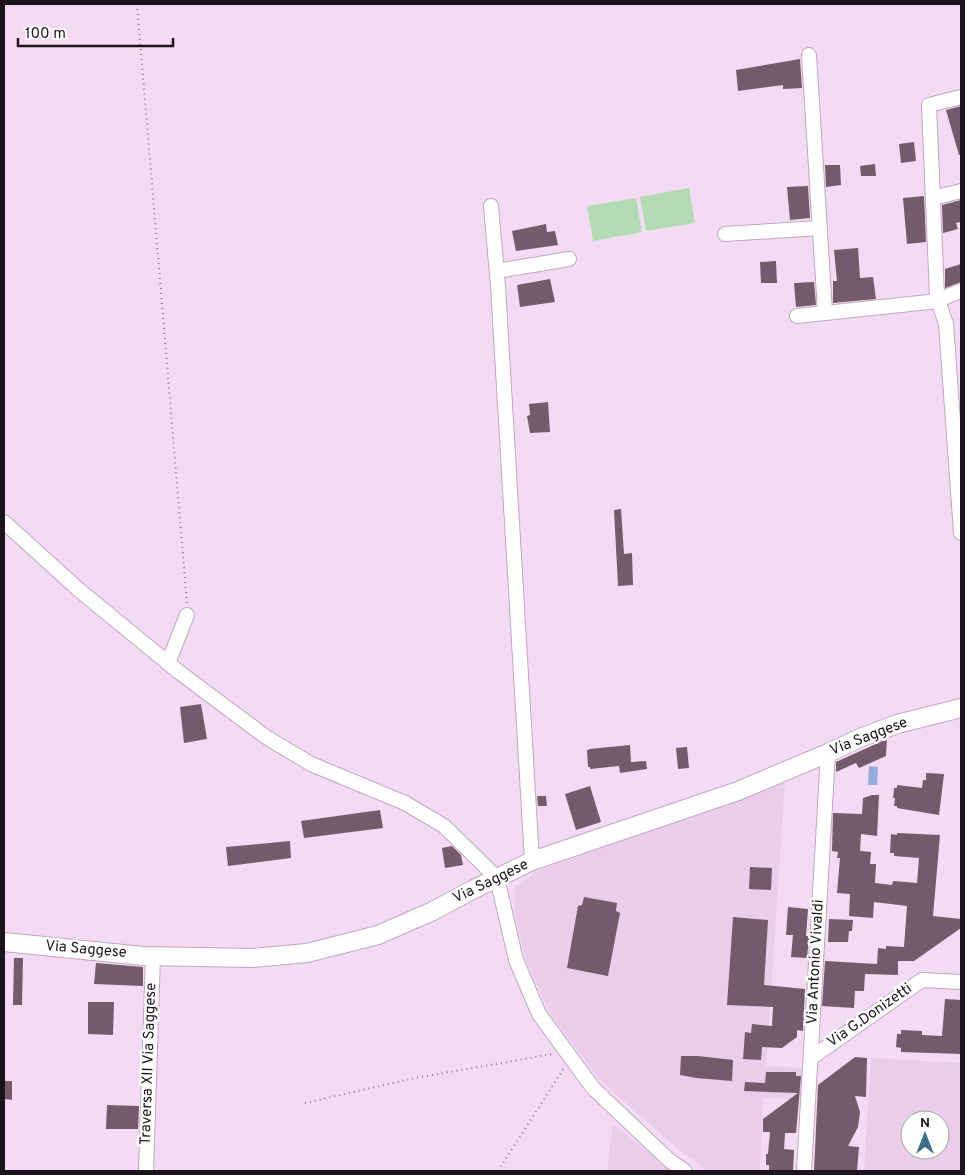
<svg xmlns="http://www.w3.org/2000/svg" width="965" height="1175" viewBox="0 0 965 1175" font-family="Overpass,sans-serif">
<rect width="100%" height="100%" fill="#f3dcf3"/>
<g fill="#eacde9" fill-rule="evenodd">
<path d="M 785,780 L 766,1066 L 804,1068 L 803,1099 L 763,1098 L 760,1171 L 708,1171 L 677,1148 L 600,1080 L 549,1013 L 526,960 L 515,916 L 515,888 L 535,872 L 740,798 Z"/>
<path d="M 871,1058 L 961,1063 L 961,1171 L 864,1171 ZM 910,1120 L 940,1120 L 940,1150 L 910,1150 Z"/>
<path d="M 613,1124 L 672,1171 L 607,1171 Z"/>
</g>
<g fill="#b3dbb3">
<path d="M 689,188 L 695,223 L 646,231 L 640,197 Z"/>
<path d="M 636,198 L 642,232 L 593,241 L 587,206 Z"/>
</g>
<path fill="#93acdd" d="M 869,766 L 878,767 L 877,785 L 868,785 Z"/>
<g fill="#735b6b">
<path d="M 800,59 L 802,88 L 783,89 L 783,85 L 738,91 L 736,70 Z"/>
<path d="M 961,106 L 961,155 L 959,155 L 946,110 Z"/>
<path d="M 914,142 L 916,161 L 901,163 L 899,144 Z"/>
<path d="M 875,164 L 876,176 L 861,176 L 860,166 Z"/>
<path d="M 825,165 L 840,165 L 841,185 L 826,187 Z"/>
<path d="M 808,186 L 810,218 L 790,220 L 787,187 Z"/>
<path d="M 924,196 L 926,242 L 907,244 L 903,198 Z"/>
<path d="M 961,200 L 961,222 L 956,223 L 958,229 L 943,233 L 942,205 Z"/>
<path d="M 546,224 L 547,232 L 555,231 L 558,245 L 516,251 L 512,231 Z"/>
<path d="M 858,248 L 860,278 L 873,277 L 876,299 L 833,303 L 833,281 L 837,281 L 834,250 Z"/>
<path d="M 776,261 L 777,283 L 761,283 L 760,262 Z"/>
<path d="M 961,264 L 961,282 L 945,288 L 945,269 Z"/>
<path d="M 550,279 L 555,302 L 520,307 L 517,285 Z"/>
<path d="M 814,282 L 816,305 L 796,307 L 794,283 Z"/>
<path d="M 548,402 L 550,432 L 530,433 L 527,416 L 530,415 L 529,404 Z"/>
<path d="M 621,509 L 624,554 L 632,553 L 633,585 L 618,586 L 614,510 Z"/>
<path d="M 201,704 L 207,739 L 184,743 L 180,707 Z"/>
<path d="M 887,739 L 886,756 L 859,768 L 856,763 L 836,772 L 836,762 Z"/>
<path d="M 630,745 L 631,762 L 646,761 L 647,769 L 620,773 L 619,766 L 590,769 L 590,767 L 588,767 L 587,750 L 589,750 L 589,749 Z"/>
<path d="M 687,747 L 689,768 L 678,769 L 676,748 Z"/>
<path d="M 926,773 L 944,774 L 939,815 L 897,808 L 897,806 L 894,806 L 895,798 L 893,798 L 894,788 L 897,788 L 897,785 L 922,788 L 923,780 L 926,780 Z"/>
<path d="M 590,786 L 601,822 L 576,830 L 565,794 Z"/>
<path d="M 872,795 L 879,795 L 877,836 L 861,834 L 860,851 L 871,852 L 870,864 L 876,864 L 875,883 L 892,885 L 893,881 L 917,883 L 919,858 L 894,856 L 894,853 L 890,853 L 891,834 L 897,835 L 897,833 L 940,835 L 933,916 L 961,919 L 961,928 L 914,961 L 898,961 L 898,975 L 865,974 L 864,991 L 855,991 L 854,1008 L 822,1006 L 825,961 L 877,964 L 878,948 L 886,949 L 886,946 L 904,947 L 907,906 L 874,902 L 873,918 L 849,916 L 850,894 L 837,893 L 840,858 L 837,858 L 838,852 L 832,851 L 833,813 L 862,814 L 863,798 Z"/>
<path d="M 537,796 L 546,796 L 547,806 L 538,806 Z"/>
<path d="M 380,810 L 383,828 L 304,838 L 301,821 Z"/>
<path d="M 290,841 L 291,858 L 228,866 L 226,847 Z"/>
<path d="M 452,846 L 461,855 L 463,865 L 445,868 L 442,848 Z"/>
<path d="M 750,867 L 772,868 L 771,890 L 749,889 Z"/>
<path d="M 584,897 L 617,903 L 616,911 L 620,913 L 608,976 L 567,968 L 578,906 L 582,905 Z"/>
<path d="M 788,907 L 808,909 L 806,936 L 809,936 L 807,958 L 791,957 L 793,935 L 786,935 Z"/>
<path d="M 733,917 L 768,920 L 764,985 L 805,989 L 803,1031 L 797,1030 L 797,1037 L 782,1048 L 762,1047 L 761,1060 L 743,1059 L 745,1032 L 751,1033 L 752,1024 L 772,1026 L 773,1007 L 727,1005 Z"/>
<path d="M 829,919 L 853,920 L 852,931 L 849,931 L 848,942 L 828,942 Z"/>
<path d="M 14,958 L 23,958 L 22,1005 L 13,1005 Z"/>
<path d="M 96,963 L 143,967 L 143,986 L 94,984 Z"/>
<path d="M 945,999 L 961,1000 L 961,1054 L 901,1052 L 901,1048 L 896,1047 L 897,1034 L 901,1034 L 901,1030 L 922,1031 L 922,1035 L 942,1036 Z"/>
<path d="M 88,1002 L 114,1002 L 113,1035 L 88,1034 Z"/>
<path d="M 681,1056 L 698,1056 L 733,1060 L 732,1081 L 696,1078 L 680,1075 Z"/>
<path d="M 855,1057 L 867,1058 L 866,1097 L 855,1096 L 860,1112 L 858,1127 L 848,1146 L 859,1147 L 857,1171 L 814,1171 L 818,1085 Z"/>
<path d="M 766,1072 L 796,1072 L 796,1076 L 801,1076 L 796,1133 L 785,1133 L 784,1149 L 794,1150 L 793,1171 L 769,1171 L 769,1165 L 766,1165 L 766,1154 L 768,1154 L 770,1132 L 763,1132 L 763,1119 L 798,1093 L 744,1091 L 745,1082 L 765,1083 Z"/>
<path d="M 4,1081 L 12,1081 L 12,1100 L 4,1099 Z"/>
<path d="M 107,1105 L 139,1106 L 138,1129 L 106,1129 Z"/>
</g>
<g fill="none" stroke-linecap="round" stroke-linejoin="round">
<defs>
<g id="minor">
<path d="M 809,55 L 825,312"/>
<path d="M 961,97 L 929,105 L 937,297 L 946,324 L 961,533"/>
<path d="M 933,198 L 961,191"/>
<path d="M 491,206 L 498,286 L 532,861"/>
<path d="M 725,234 L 819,228"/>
<path d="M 497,271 L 569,259"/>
<path d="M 797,316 L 938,301 L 948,296 L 961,291"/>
<path d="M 4,522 L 79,590 L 179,672 L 266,737 L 311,764 L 405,803 L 444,826 L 497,878 L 516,960 L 539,1014 L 593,1088 L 670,1161 L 685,1171"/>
<path d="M 168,663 L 187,615"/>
<path d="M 811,1058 L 922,980 L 961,982"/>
<path d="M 146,1171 L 153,956"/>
<path d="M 804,1171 L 828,753"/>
</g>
<path id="major" d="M 4,942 L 143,956 L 253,958 L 307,953 L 378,935 L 433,911 L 472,890 L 532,861 L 738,791 L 828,753 L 860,738 L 897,724 L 961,708"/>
</defs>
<use href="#minor" stroke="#bfa9bf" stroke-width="16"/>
<use href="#major" stroke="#bfa9bf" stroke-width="20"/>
<g stroke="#8d7d8d" stroke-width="2" stroke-dasharray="1 4" stroke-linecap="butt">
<path d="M 137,4 L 187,604"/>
<path d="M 305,1103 L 415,1078 L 553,1054"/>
<path d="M 498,1171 L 564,1068"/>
</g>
<use href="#minor" stroke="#fff" stroke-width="14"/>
<use href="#major" stroke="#fff" stroke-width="18"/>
</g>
<g text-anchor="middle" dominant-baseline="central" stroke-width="5" stroke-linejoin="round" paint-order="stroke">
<g font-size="15" fill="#1c141c" stroke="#fff">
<text transform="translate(869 737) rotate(-21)">Via Saggese</text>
<text transform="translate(491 882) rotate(-26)">Via Saggese</text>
<text transform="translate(86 950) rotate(5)">Via Saggese</text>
<text transform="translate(816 962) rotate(-87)">Via Antonio Vivaldi</text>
<text transform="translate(870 1016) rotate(-35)">Via G.Donizetti</text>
<text transform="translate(149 1064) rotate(-88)">Traversa XII Via Saggese</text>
</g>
</g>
<rect width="965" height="1175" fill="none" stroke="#1c141c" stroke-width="10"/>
<g transform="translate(925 1135)"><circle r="24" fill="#ffffff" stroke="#a4a1a4"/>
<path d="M0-4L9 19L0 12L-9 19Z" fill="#396e8a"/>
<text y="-8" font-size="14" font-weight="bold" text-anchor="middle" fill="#1c141c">N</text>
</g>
<path d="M18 38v8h155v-8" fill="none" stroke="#1c141c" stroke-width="2.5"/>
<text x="25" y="38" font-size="15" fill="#1c141c" stroke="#ffffff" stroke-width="4" paint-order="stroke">100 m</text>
</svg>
